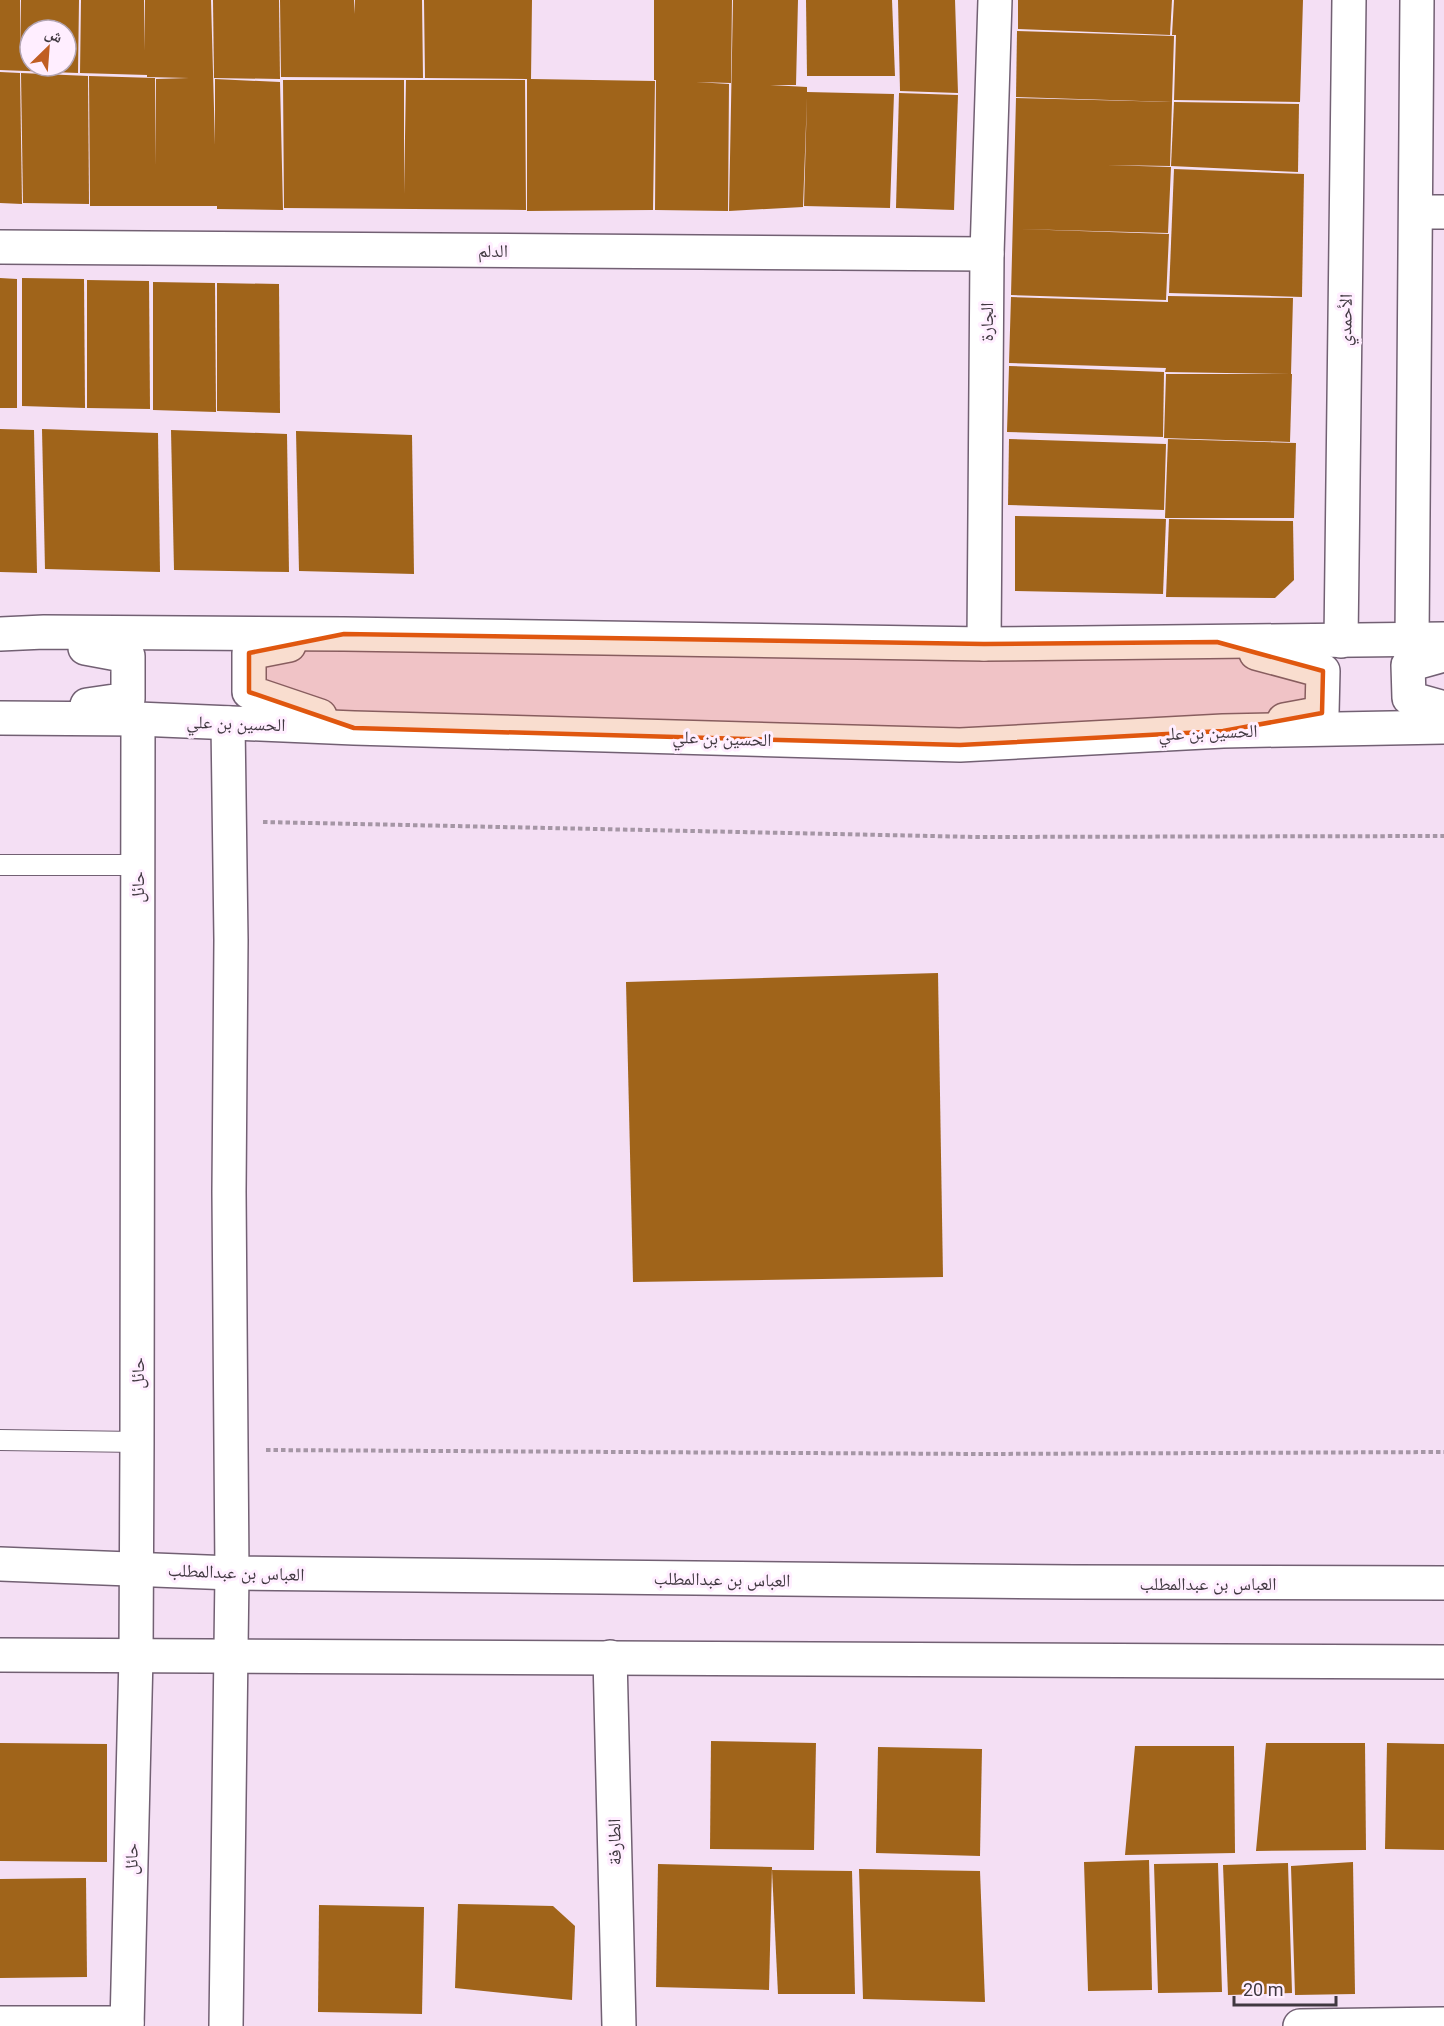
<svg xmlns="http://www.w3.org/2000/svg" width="1444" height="2026" viewBox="0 0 1444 2026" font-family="Roboto,'Noto Naskh Arabic',sans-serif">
<rect width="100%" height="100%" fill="#f4dff4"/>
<g fill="#a0641a" fill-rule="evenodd">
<path d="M 0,0 L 20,0 L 21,57 L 21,0 L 79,0 L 78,73 L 0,70 ZM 30,30 L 66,30 L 66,66 L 30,66 Z"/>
<path d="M 81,0 L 144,0 L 145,51 L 145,0 L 211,0 L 215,145 L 215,79 L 280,82 L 283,210 L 217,209 L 217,206 L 90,206 L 89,76 L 155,78 L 156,166 L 156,79 L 189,78 L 147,77 L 147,75 L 80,73 Z"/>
<path d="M 213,0 L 279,0 L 280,79 L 214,78 Z"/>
<path d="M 280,0 L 354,0 L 354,14 L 355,0 L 422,0 L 423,78 L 281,77 Z"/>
<path d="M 424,0 L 532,0 L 531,79 L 655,81 L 653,210 L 527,211 L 527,79 L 425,78 Z"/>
<path d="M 654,0 L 732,0 L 731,83 L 696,82 L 729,84 L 728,211 L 655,210 L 656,80 L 654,80 Z"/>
<path d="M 733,0 L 798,0 L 796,85 L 770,85 L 807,87 L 807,92 L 894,94 L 890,208 L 804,206 L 807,97 L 803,207 L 729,211 Z"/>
<path d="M 806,0 L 892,0 L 895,76 L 807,76 Z"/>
<path d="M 898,0 L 955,0 L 958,93 L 900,91 Z"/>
<path d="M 1018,0 L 1172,0 L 1170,35 L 1018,29 Z"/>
<path d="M 1174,0 L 1303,0 L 1300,102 L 1174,100 L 1176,35 L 1172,35 Z"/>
<path d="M 1017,31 L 1174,36 L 1172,102 L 1016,97 Z"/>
<path d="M 0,72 L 20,73 L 22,204 L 0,203 Z"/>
<path d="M 21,73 L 88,76 L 89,204 L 23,203 Z"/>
<path d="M 283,80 L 404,80 L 404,194 L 406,80 L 525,80 L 526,210 L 284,208 Z"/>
<path d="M 899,93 L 958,95 L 954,210 L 896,208 Z"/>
<path d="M 1016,98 L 1172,102 L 1170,166 L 1107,165 L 1171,167 L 1168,233 L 1019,229 L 1169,234 L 1166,300 L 1011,295 Z"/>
<path d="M 1174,102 L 1299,104 L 1298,172 L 1171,166 Z"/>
<path d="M 1174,169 L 1304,174 L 1302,297 L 1169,293 Z"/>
<path d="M 0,278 L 17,279 L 17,408 L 0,408 Z"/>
<path d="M 22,278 L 84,279 L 85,408 L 22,406 Z"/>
<path d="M 87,280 L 149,281 L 150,409 L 87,408 Z"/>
<path d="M 153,282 L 215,283 L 216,412 L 153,410 Z"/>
<path d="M 217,283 L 279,284 L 280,413 L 217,411 Z"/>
<path d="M 1168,296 L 1293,298 L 1291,374 L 1165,372 L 1166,368 L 1009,363 L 1011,297 L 1168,302 Z"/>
<path d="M 1009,366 L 1164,372 L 1163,437 L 1007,432 Z"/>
<path d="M 1166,374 L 1292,374 L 1290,442 L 1164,438 Z"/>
<path d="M 0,429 L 34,430 L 37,573 L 0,572 Z"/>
<path d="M 42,429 L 158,433 L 160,572 L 45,569 Z"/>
<path d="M 171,430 L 287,434 L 289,572 L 174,570 Z"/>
<path d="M 296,431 L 412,435 L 414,574 L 299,571 Z"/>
<path d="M 1009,439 L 1166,444 L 1164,510 L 1008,505 Z"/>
<path d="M 1168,439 L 1296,443 L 1294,518 L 1165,518 Z"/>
<path d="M 1015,516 L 1166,519 L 1163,594 L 1015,591 Z"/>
<path d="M 1169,519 L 1293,521 L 1294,580 L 1275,598 L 1166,597 Z"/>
<path d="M 938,973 L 943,1277 L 633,1282 L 626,982 Z"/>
<path d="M 711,1741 L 816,1743 L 814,1850 L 710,1849 Z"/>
<path d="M 0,1743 L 107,1744 L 107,1862 L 0,1861 Z"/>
<path d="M 1266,1743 L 1365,1743 L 1366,1850 L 1256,1851 Z"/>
<path d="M 1387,1743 L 1444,1744 L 1444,1850 L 1385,1849 Z"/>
<path d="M 1135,1746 L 1234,1746 L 1235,1853 L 1125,1855 Z"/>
<path d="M 878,1747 L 982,1749 L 980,1856 L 876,1853 Z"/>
<path d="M 1149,1860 L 1152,1990 L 1088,1991 L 1084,1862 Z"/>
<path d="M 1353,1862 L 1355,1994 L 1295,1995 L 1291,1866 Z"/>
<path d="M 1218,1863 L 1222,1992 L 1158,1993 L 1154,1864 Z"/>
<path d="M 1288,1863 L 1292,1993 L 1228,1995 L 1223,1865 Z"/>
<path d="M 658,1864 L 772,1867 L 769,1990 L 656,1987 Z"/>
<path d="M 859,1869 L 980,1871 L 985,2002 L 863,1999 Z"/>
<path d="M 772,1870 L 852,1871 L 855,1994 L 778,1994 Z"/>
<path d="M 86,1878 L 87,1977 L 0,1978 L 0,1879 Z"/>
<path d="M 458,1904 L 553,1906 L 575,1926 L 572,2000 L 455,1988 Z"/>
<path d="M 319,1905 L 424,1907 L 422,2014 L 318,2012 Z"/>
</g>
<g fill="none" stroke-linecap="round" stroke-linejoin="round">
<defs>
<g id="service">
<path d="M 0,865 L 137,865"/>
<path d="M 0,1440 L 137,1442"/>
</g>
<g id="minor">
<path d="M 1416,212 L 1444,212"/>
<path d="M 0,247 L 987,254"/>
<path d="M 984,644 L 987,254 L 995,0"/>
<path d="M 610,1657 L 619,2026"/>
<path d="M 0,2023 L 127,2023"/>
<path d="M 1300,2026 L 1444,2024"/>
</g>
<g id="tertiary">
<path d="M 0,634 L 44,632 L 344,634 L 984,644 L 1444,639"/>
<path d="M 1412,640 L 1417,0"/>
<path d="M 1341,641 L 1349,0"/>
<path d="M 289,645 L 249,653 L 249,692 L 320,716"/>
<path d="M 85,648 L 128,656 L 128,699 L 87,705"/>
<path d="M 1256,653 L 1323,671 L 1322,713 L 1284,720"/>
<path d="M 1444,655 L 1408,665 L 1409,698 L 1444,708"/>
<path d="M 0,718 L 138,719 L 354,728 L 960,745 L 1223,731 L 1444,727"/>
<path d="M 0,1564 L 232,1573 L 1074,1582 L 1444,1583"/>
<path d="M 0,1655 L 1444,1662"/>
<path d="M 127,2026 L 136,1656 L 137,1442 L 138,719"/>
<path d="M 226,2026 L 232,1573 L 229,1192 L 231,940 L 228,723"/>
</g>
</defs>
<use href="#service" stroke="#726073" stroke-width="22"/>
<use href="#minor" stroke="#726073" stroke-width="36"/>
<use href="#tertiary" stroke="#726073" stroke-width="36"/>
<g stroke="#a596a5" stroke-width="4" stroke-dasharray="4.5 3" stroke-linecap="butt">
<path d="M 263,822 L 978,837 L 1444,836"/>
<path d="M 266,1450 L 980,1454 L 1444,1452"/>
</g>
<use href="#service" stroke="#fff" stroke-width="20"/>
<use href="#minor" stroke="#fff" stroke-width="33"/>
<use href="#tertiary" stroke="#fff" stroke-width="33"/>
</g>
<path fill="#e0570f" fill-opacity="0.2" stroke="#e0570f" stroke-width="4.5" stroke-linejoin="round" d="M 344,634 L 984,644 L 1217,642 L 1323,671 L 1322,713 L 1223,731 L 960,745 L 354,728 L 249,692 L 249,653 Z"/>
<g text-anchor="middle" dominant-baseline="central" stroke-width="6" stroke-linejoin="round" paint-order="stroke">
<g font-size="18" fill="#403840" stroke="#fef">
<text x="493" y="250">الدلم</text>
<text transform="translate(1345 320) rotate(-89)">الأحمدي</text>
<text transform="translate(986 322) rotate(-90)">الجارة</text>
<text transform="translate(236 723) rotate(2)">الحسين بن علي</text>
<text transform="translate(1208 732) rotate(-2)">الحسين بن علي</text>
<text transform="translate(722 738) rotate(2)">الحسين بن علي</text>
<text transform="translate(137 887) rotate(-90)">حائل</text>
<text transform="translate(137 1373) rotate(-90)">حائل</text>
<text transform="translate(236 1572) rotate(2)">العباس بن عبدالمطلب</text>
<text transform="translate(722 1579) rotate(1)">العباس بن عبدالمطلب</text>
<text x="1208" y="1583">العباس بن عبدالمطلب</text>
<text transform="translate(614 1842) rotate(-91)">الطارفة</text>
<text transform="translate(131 1859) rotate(-89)">حائل</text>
</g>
</g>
<g transform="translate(48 48) rotate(25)"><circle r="28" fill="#ffeeff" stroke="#b3a5b3" stroke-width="1.5"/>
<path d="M0-4.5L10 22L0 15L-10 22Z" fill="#c05e23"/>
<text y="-9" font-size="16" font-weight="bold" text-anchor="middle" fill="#403840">ش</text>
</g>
<path d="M1234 1996v9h102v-9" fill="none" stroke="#403840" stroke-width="3"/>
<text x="1243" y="1996" font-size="18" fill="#403840" stroke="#ffeeff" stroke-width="4.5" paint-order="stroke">20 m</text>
</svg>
